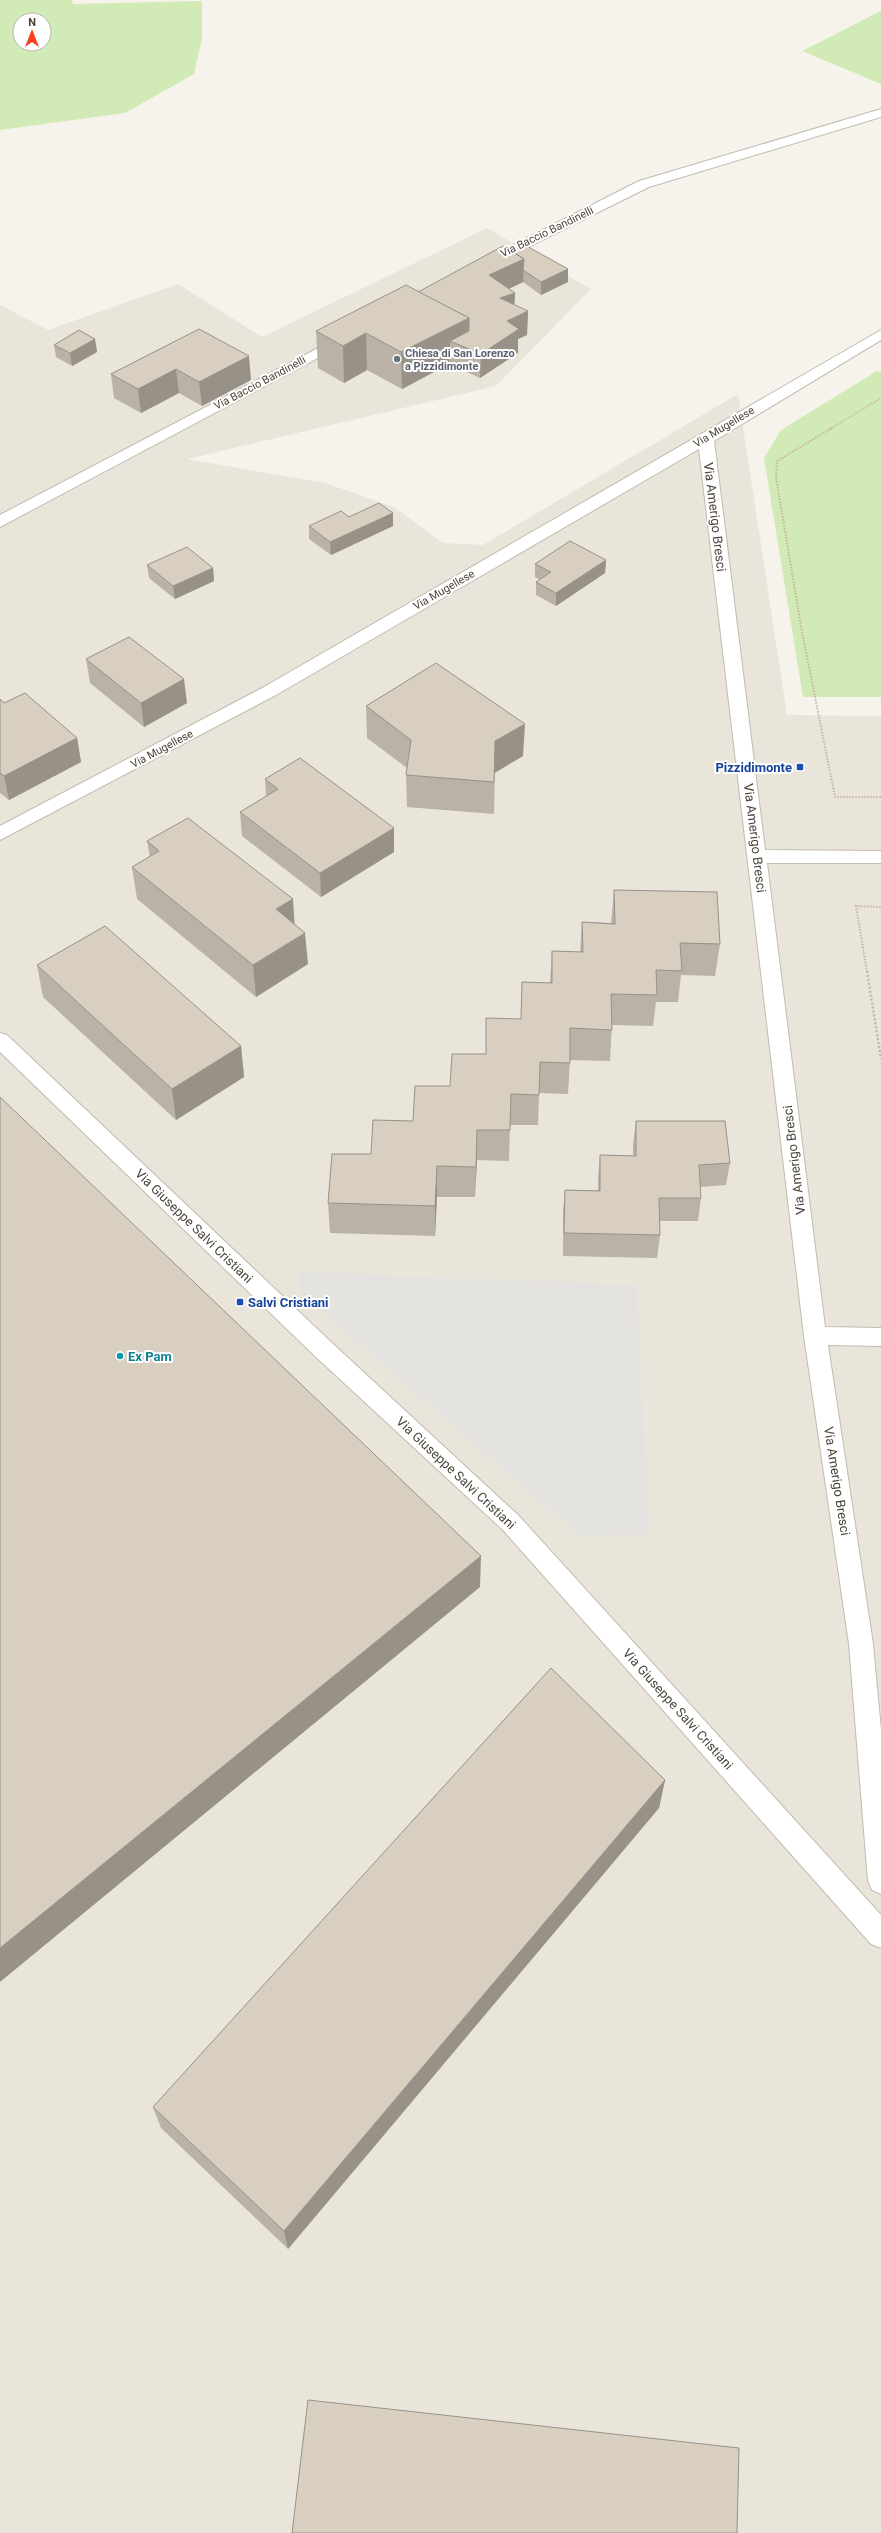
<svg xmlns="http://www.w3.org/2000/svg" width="881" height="2533" viewBox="0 0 881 2533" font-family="Roboto,sans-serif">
<rect width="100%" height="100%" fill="#f6f3ec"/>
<path fill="#eae5da" d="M 487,228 L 591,289 L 496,386 L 187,459 L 325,483 L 394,507 L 443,543 L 483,545 L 738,394 L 787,715 L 881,716 L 881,2533 L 0,2533 L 0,305 L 48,330 L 178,284 L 262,337 Z"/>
<g fill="#d2eab5" fill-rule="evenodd">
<path d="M 0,0 L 72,0 L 73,4 L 202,1 L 202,38 L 194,74 L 125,113 L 0,130 ZM 20,20 L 44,20 L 44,44 L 20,44 Z"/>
<path d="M 881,11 L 881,84 L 802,51 Z"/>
<path d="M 877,371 L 881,372 L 881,697 L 803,697 L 764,458 L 781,430 Z"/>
</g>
<path fill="#e5e3e0" d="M 300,1272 L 636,1285 L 650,1535 L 580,1536 L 298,1291 Z"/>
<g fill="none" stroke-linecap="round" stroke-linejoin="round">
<defs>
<g id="minor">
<path d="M 881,109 L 881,117 L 649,187 L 488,267 L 478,267 L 476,264 L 639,181 Z"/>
<path d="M 881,330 L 881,340 L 714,441 L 765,850 L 881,851 L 881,863 L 767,863 L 825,1327 L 881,1328 L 881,1346 L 828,1345 L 873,1644 L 881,1730 L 881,1894 L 872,1890 L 868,1881 L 849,1644 L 804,1336 L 699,449 L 276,695 L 0,840 L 0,826 L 264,687 Z"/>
<path d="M 343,335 L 348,336 L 350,339 L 348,342 L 0,527 L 0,515 Z"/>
<path d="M 0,1033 L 7,1035 L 332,1343 L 519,1516 L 881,1915 L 881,1948 L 871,1944 L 503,1530 L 316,1357 L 0,1052 Z"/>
</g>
</defs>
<use href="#minor" stroke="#c2bbae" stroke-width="2"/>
<path stroke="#c4b79f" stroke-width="1.5" stroke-dasharray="1.5 1.5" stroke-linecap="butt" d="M 830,429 L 881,398"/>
<g stroke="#c4b79f" stroke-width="2" stroke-dasharray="1.5 1.5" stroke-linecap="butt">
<path d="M 832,428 L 777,461 L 776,477 L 802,632 L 835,797 L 881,797"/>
<path d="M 867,972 L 856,906 L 881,907"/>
</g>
<path stroke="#c4b79f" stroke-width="2.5" stroke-dasharray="2 2" stroke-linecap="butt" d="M 867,971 L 881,1059"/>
<use href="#minor" fill="#fff" fill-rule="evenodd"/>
</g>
<g fill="#bab2a6">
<path d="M 512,251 L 568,282 L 541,295 L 523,282 L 509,289 L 515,293 L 514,305 L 528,311 L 527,335 L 518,339 L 518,353 L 480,378 L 449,364 L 402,389 L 367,370 L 344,383 L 318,368 L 316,331 L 418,292 Z"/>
<path d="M 199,329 L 251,380 L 202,406 L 179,393 L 141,413 L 114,398 L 111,374 Z"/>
<path d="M 95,339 L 97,352 L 72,366 L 56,357 L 54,345 Z"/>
<path d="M 393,513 L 393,526 L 331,555 L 309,539 L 309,526 L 349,517 Z"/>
<path d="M 606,560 L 605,573 L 556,606 L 536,595 L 536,582 L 540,580 L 535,577 L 535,564 Z"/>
<path d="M 147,565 L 213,568 L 214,581 L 175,599 L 149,578 Z"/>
<path d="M 86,659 L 187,703 L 144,727 L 90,683 Z"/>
<path d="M 0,699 L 4,703 L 77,738 L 81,762 L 9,800 L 0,793 Z"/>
<path d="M 366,706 L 523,756 L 495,773 L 494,814 L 407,807 L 406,775 L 407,768 L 367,738 Z"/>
<path d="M 265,779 L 394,852 L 321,897 L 242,836 L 240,812 L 266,796 Z"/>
<path d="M 147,841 L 295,924 L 308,964 L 256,997 L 137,899 L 132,867 L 150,857 Z"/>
<path d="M 614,890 L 720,944 L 715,976 L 681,975 L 678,1002 L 656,1002 L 653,1026 L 612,1025 L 610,1061 L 570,1060 L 568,1094 L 539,1093 L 538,1125 L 510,1125 L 509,1161 L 477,1160 L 475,1197 L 437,1197 L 435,1236 L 330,1233 L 328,1203 L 371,1154 L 413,1121 L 486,1054 L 521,1019 L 522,982 L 550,983 L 552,951 L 580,952 L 582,922 L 611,923 Z"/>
<path d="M 37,965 L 241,1046 L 244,1077 L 176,1120 L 43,997 Z"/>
<path d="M 636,1121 L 730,1163 L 726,1185 L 700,1187 L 701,1198 L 698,1221 L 660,1221 L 660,1235 L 657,1258 L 563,1256 L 563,1212 L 565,1190 L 598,1190 L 598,1178 L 600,1155 L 633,1156 L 633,1144 Z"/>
<path d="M 665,1780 L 659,1808 L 288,2249 L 161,2128 L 153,2107 Z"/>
</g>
<g fill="#979187">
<path d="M 524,259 L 523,282 L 488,299 L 489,275 Z"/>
<path d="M 568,269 L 568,282 L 541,295 L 541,282 Z"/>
<path d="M 515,293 L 514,317 L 500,298 Z"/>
<path d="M 528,311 L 527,335 L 518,339 L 518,353 L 480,378 L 481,354 L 507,321 Z"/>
<path d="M 469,318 L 468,349 L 450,341 L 449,364 L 402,389 L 401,352 Z"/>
<path d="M 366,333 L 367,370 L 344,383 L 343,346 Z"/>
<path d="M 95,339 L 97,352 L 72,366 L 70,353 Z"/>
<path d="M 249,356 L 251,380 L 202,406 L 199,382 Z"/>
<path d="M 176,369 L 179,393 L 141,413 L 138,389 Z"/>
<path d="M 393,513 L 393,526 L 331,555 L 330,542 Z"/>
<path d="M 606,560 L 605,573 L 556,606 L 556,593 Z"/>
<path d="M 213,568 L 214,581 L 175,599 L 173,586 Z"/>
<path d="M 184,679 L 187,703 L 144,727 L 141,703 Z"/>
<path d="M 525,724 L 523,756 L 494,773 L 495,741 Z"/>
<path d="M 77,738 L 81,762 L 9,800 L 4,776 Z"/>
<path d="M 394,828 L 394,852 L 321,897 L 320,873 Z"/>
<path d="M 293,899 L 295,931 L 276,909 Z"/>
<path d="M 305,933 L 308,964 L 256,997 L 253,965 Z"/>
<path d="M 241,1046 L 244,1077 L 176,1120 L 172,1089 Z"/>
<path d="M 477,1130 L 477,1160 L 475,1197 L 476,1167 Z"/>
<path d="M 437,1166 L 437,1197 L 435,1236 L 435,1206 Z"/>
<path d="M 481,1556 L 480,1587 L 0,1982 L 0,1948 Z"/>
<path d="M 665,1780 L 659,1808 L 288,2249 L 284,2231 Z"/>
</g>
<g fill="#d8cfc1" stroke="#979187">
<path d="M 523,244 L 568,269 L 541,282 L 523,270 L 524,259 L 512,251 Z"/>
<path d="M 503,246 L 524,259 L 489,275 L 515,293 L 500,298 L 528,311 L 507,321 L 519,329 L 481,354 L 450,341 L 469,331 L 469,318 L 418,292 Z"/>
<path d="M 406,285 L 469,318 L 401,352 L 366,333 L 343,346 L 316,331 Z"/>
<path d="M 199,329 L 249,356 L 199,382 L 176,369 L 138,389 L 111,374 Z"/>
<path d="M 79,330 L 95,339 L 70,353 L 54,345 Z"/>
<path d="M 379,503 L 393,513 L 330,542 L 309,526 L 341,511 L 349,517 Z"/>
<path d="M 570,541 L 606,560 L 556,593 L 536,582 L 551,572 L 535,564 Z"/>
<path d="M 187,547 L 213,568 L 173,586 L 147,565 Z"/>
<path d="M 129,637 L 184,679 L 141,703 L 86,659 Z"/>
<path d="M 436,663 L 525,724 L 495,741 L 494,782 L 406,775 L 411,740 L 366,706 Z"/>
<path d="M 25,693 L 77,738 L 4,776 L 0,773 L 0,699 L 4,703 Z"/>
<path d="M 300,758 L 394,828 L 320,873 L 240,812 L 278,789 L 265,779 Z"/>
<path d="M 188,818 L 293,899 L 276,909 L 305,933 L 253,965 L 132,867 L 159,851 L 147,841 Z"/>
<path d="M 614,890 L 717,892 L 720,944 L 680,943 L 682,971 L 656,970 L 657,995 L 611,994 L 612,1030 L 570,1028 L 570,1063 L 540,1062 L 539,1095 L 511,1094 L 510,1130 L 477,1130 L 476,1167 L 437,1166 L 435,1206 L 328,1203 L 332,1154 L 371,1154 L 373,1120 L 413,1121 L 415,1086 L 450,1086 L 452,1054 L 486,1054 L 486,1018 L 521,1019 L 522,982 L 552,983 L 552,951 L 583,952 L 582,922 L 615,924 Z"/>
<path d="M 105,926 L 241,1046 L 172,1089 L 37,965 Z"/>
<path d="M 0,1097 L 481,1556 L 0,1948 Z"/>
<path d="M 636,1121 L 725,1121 L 730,1163 L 699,1165 L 701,1198 L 659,1198 L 660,1235 L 564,1233 L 565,1190 L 600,1191 L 600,1155 L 636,1156 Z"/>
<path d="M 551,1668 L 665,1780 L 284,2231 L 153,2107 Z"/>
<path d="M 308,2400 L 739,2448 L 737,2533 L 292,2533 Z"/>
</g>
<circle fill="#6b7280" stroke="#fff" stroke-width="1.5" cx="397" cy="359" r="4"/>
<g fill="#1a4fb4" stroke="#fff" stroke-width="1.5">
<rect x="796" y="763" width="8" height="8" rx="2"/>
<rect x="236" y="1298" width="8" height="8" rx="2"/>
</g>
<circle fill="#0f9aa8" stroke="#fff" stroke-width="1.5" cx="120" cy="1356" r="4"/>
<g text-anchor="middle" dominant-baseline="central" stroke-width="4" stroke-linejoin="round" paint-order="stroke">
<g font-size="11" fill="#4b4439" stroke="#fff">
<text transform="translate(547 232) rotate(-26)">Via Baccio Bandinelli</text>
<text transform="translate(260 383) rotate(-28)">Via Baccio Bandinelli</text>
<text transform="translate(724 427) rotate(-31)">Via Mugellese</text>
<text transform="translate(444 590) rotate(-30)">Via Mugellese</text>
<text transform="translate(162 749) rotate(-28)">Via Mugellese</text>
</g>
<g font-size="11" font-weight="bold" fill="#5b616d" stroke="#fff" text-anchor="start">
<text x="405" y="353">Chiesa di San Lorenzo<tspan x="405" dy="13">a Pizzidimonte</tspan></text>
</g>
<g font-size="13" fill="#4b4439" stroke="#fff">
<text transform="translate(715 517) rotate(83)">Via Amerigo Bresci</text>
<text transform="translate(755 838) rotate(83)">Via Amerigo Bresci</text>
<text transform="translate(794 1160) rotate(-97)">Via Amerigo Bresci</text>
<text transform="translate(194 1226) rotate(44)">Via Giuseppe Salvi Cristiani</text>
<text transform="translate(456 1473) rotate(43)">Via Giuseppe Salvi Cristiani</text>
<text transform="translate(837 1481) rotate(81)">Via Amerigo Bresci</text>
<text transform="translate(678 1709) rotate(48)">Via Giuseppe Salvi Cristiani</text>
</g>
<g font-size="13" font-weight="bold" fill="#164399" stroke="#fff" text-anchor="end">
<text x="792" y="767">Pizzidimonte</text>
<text x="248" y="1302" text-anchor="start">Salvi Cristiani</text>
</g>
<g font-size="13" font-weight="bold" fill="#0d838f" stroke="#fff" text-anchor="start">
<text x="128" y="1356">Ex Pam</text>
</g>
</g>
<g transform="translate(32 32)"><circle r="19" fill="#ffffff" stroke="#b7b4b0"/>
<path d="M0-3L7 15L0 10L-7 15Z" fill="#fc3f1d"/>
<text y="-6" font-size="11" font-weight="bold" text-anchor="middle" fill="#4b4439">N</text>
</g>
</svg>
